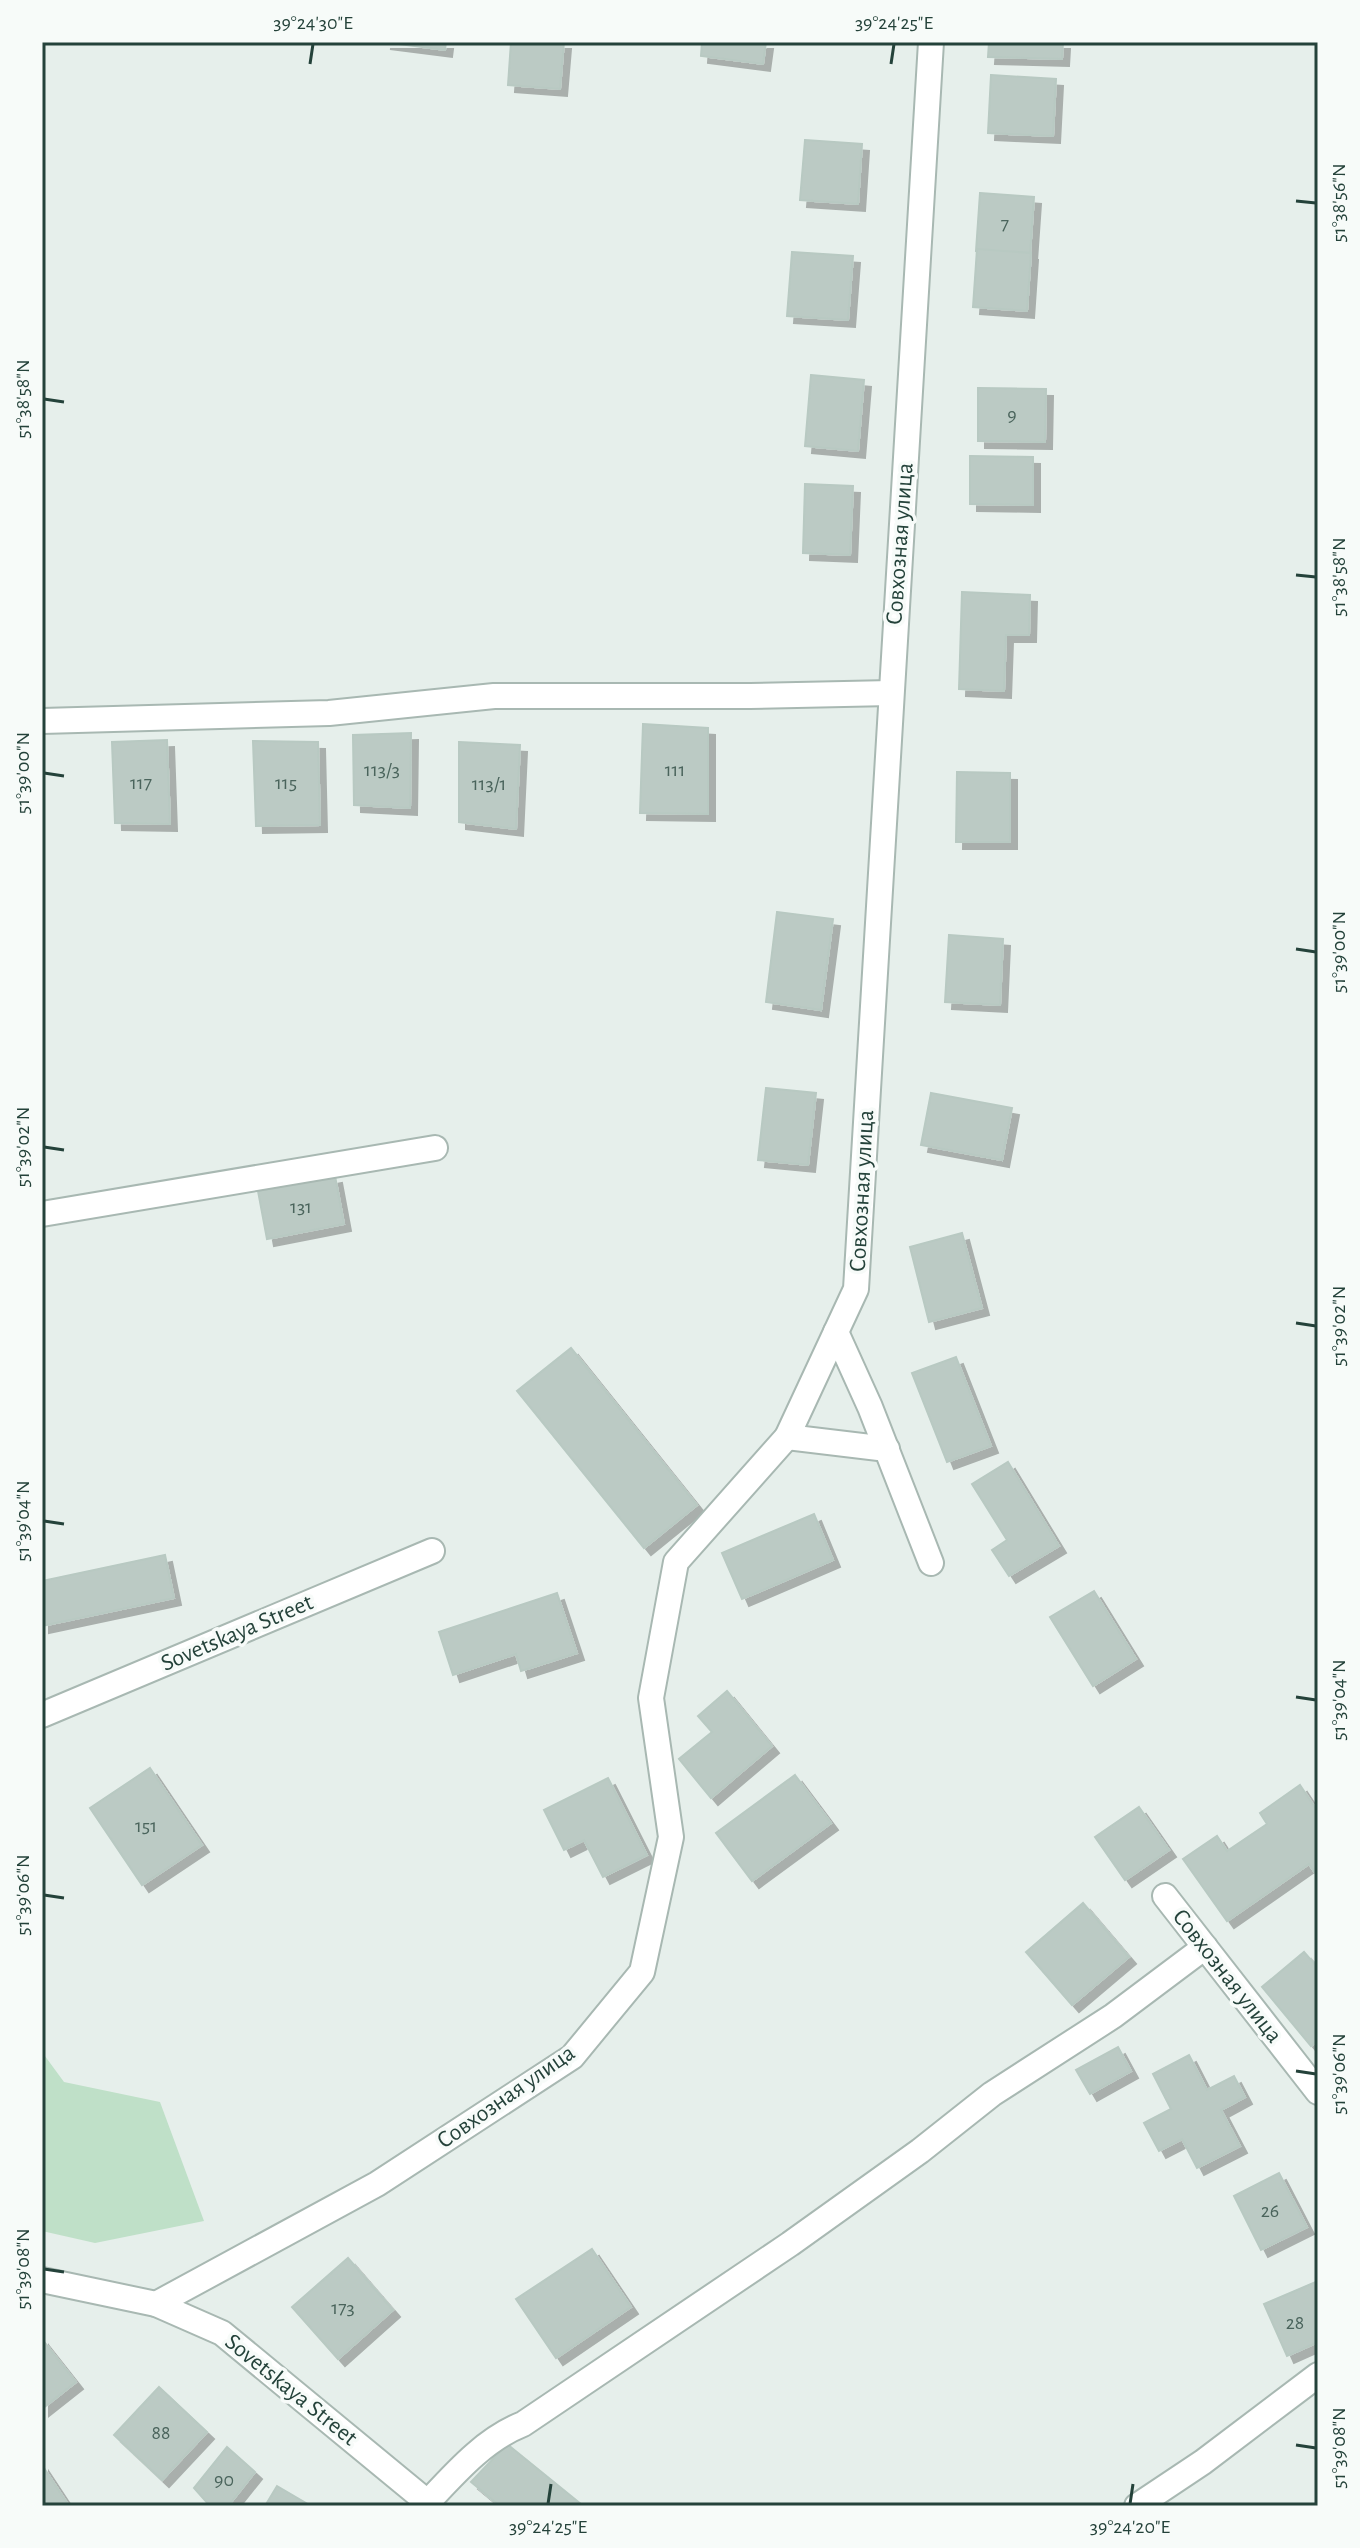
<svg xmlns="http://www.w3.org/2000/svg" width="1360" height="2548" viewBox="0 0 1360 2548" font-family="'Alegreya Sans',sans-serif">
<defs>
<filter id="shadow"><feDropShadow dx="7" dy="7" stdDeviation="0" flood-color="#0004"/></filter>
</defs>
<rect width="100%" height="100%" fill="#e6efeb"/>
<path fill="#bfe0c8" d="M 42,2052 L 64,2082 L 160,2102 L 204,2221 L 95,2243 L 42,2231 Z"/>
<g fill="#bbcac4" stroke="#b8c9c2" stroke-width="2" filter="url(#shadow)">
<path d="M 383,42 L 446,42 L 445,50 Z"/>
<path d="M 511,42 L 564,42 L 560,89 L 508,85 Z"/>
<path d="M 702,42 L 766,42 L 763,64 L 701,56 Z"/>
<path d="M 989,42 L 1063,42 L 1062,59 L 988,57 Z"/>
<path d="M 991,75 L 1056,79 L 1053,136 L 988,133 Z"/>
<path d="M 805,140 L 862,144 L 858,204 L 800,200 Z"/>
<path d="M 980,193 L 1034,197 L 1030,254 L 976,251 Z"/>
<path d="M 977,249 L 1031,253 L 1027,311 L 973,307 Z"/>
<path d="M 792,252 L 853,256 L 848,320 L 787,316 Z"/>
<path d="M 811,375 L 864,380 L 858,451 L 805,446 Z"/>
<path d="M 978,388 L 1046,389 L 1045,442 L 978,441 Z"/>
<path d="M 970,456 L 1033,457 L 1033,505 L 970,504 Z"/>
<path d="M 805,484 L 853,486 L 850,555 L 803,553 Z"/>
<path d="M 962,592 L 1030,595 L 1029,635 L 1006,635 L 1004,691 L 959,689 Z"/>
<path d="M 643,724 L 708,728 L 708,814 L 640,813 Z"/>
<path d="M 411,733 L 410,808 L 354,805 L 353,735 Z"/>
<path d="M 167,740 L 170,824 L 115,823 L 112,742 Z"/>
<path d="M 253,741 L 318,742 L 320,825 L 256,826 Z"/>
<path d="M 459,742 L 520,745 L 516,829 L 459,822 Z"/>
<path d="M 957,772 L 1010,773 L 1010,842 L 956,842 Z"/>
<path d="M 777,912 L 833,919 L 821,1010 L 766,1002 Z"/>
<path d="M 949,935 L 1003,939 L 1000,1005 L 945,1002 Z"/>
<path d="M 766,1088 L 816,1093 L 808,1165 L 758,1160 Z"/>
<path d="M 931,1093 L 1012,1108 L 1002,1160 L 921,1145 Z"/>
<path d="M 335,1176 L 344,1224 L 267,1239 L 258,1191 Z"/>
<path d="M 962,1233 L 982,1308 L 929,1322 L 910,1247 Z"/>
<path d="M 571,1348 L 697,1505 L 644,1548 L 517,1391 Z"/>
<path d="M 956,1357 L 991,1446 L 947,1462 L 912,1373 Z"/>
<path d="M 1008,1462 L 1059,1546 L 1009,1576 L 992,1550 L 1007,1540 L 972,1484 Z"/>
<path d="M 814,1514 L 833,1560 L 742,1599 L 722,1553 Z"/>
<path d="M 165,1555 L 174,1598 L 42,1626 L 42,1581 Z"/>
<path d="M 1094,1591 L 1136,1659 L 1093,1686 L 1050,1617 Z"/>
<path d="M 557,1593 L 577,1653 L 521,1671 L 516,1654 L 453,1675 L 439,1632 Z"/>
<path d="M 727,1691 L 772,1746 L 711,1798 L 679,1759 L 712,1732 L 698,1716 Z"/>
<path d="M 150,1768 L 202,1845 L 142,1885 L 90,1808 Z"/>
<path d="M 795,1775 L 831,1823 L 752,1881 L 716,1833 Z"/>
<path d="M 608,1778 L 647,1855 L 603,1877 L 584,1840 L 564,1850 L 544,1810 Z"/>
<path d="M 1300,1785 L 1318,1812 L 1318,1877 L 1309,1864 L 1227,1921 L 1183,1859 L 1217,1836 L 1227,1851 L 1267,1824 L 1260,1813 Z"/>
<path d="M 1139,1807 L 1169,1850 L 1125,1880 L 1095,1837 Z"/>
<path d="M 1083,1903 L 1129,1957 L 1072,2005 L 1026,1952 Z"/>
<path d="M 1304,1952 L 1318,1968 L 1318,2040 L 1311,2046 L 1262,1987 Z"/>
<path d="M 1118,2047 L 1131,2071 L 1090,2094 L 1076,2070 Z"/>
<path d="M 1189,2055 L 1207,2090 L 1234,2076 L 1245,2097 L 1221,2110 L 1240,2146 L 1197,2168 L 1182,2139 L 1159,2151 L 1144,2123 L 1171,2109 L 1153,2074 Z"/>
<path d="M 1279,2173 L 1307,2227 L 1261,2250 L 1234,2196 Z"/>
<path d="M 592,2249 L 631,2307 L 556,2358 L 516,2299 Z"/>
<path d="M 348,2258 L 393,2310 L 338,2359 L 292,2307 Z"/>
<path d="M 1318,2281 L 1318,2342 L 1287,2356 L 1264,2304 Z"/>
<path d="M 42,2339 L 76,2382 L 42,2409 Z"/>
<path d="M 159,2387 L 207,2432 L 162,2480 L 114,2435 Z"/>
<path d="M 507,2444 L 581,2504 L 579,2506 L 500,2506 L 471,2482 Z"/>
<path d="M 227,2447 L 255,2472 L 228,2506 L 210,2506 L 194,2488 Z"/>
<path d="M 42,2465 L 69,2506 L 42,2506 Z"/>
<path d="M 277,2486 L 311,2506 L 265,2506 Z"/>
</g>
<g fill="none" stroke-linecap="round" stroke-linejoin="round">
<defs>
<g id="minor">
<path d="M 42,721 L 329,713 L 494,696 L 750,696 L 891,693"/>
<path d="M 42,1214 L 435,1148"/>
<path d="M 836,1332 L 870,1407 L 931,1563"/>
<path d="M 787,1437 L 887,1449"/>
<path d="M 42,1715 L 432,1551"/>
<path d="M 1165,1896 L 1318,2092"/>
<path d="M 42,2280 L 156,2304 L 222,2333 L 432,2506"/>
<path d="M 156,2304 L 377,2184 L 572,2057 L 642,1972 L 671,1837 L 651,1698 L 676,1562 L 787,1437 L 856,1289 L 931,42"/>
<path d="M 428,2502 C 456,2472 485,2439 523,2424 L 790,2244 L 920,2151 L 992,2094 L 1113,2016 L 1205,1947"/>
<path d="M 1137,2506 L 1203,2462 L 1318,2375"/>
</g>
</defs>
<use href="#minor" stroke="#a8b8b2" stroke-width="28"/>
<use href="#minor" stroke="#fff" stroke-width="24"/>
</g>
<path fill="none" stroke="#24423a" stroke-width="3" d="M 310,64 L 313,44M 891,64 L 894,44M 1296,201 L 1316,203M 44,399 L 64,402M 1296,575 L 1316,577M 44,773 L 64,776M 1296,949 L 1316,952M 44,1147 L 64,1150M 1296,1323 L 1316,1326M 44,1521 L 64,1524M 1296,1697 L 1316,1700M 44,1895 L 64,1898M 1296,2071 L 1316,2074M 44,2269 L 64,2272M 1296,2445 L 1316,2448M 548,2504 L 551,2484M 1130,2504 L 1133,2484"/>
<g text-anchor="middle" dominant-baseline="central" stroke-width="7" stroke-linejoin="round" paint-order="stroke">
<g font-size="20" fill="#4a645c">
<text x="1005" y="224">7</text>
<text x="1012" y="415">9</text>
<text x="382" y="770">113/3</text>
<text x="675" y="770">111</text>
<text x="141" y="783">117</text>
<text x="286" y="783">115</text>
<text x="489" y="784">113/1</text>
<text x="301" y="1207">131</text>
<text x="146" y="1826">151</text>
<text x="1270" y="2211">26</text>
<text x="343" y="2308">173</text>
<text x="1295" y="2323">28</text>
<text x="161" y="2433">88</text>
<text x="224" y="2480">90</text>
</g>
<g font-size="24" fill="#24423a" stroke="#f7fbf9">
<text transform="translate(900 544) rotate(-86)">Совхозная улица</text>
<text transform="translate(862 1191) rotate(-87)">Совхозная улица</text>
<text transform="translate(237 1633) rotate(-23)">Sovetskaya Street</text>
<text transform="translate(1227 1976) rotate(52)">Совхозная улица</text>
<text transform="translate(506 2097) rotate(-35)">Совхозная улица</text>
<text transform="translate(291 2390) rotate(39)">Sovetskaya Street</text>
</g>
</g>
<rect width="1360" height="2548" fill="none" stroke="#f7fbf9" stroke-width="88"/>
<rect x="44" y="44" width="1272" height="2460" fill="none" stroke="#24423a" stroke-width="3"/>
<g font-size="20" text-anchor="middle" fill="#24423a">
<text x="313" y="29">39°24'30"E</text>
<text x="894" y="29">39°24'25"E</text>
<text transform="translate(1338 203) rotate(-90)" y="7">51°38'56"N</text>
<text transform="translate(22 399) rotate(-90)" y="7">51°38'58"N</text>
<text transform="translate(1338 577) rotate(-90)" y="7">51°38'58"N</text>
<text transform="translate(22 773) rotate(-90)" y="7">51°39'00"N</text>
<text transform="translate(1338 952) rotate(-90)" y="7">51°39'00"N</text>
<text transform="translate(22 1147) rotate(-90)" y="7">51°39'02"N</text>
<text transform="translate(1338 1326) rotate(-90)" y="7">51°39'02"N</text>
<text transform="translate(22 1521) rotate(-90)" y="7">51°39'04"N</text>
<text transform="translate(1338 1700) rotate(-90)" y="7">51°39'04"N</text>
<text transform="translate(22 1895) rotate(-90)" y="7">51°39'06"N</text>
<text transform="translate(1338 2074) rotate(-90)" y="7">51°39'06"N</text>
<text transform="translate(22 2269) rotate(-90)" y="7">51°39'08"N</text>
<text transform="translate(1338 2448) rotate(-90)" y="7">51°39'08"N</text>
<text x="548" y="2533">39°24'25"E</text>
<text x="1130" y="2533">39°24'20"E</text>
</g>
</svg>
